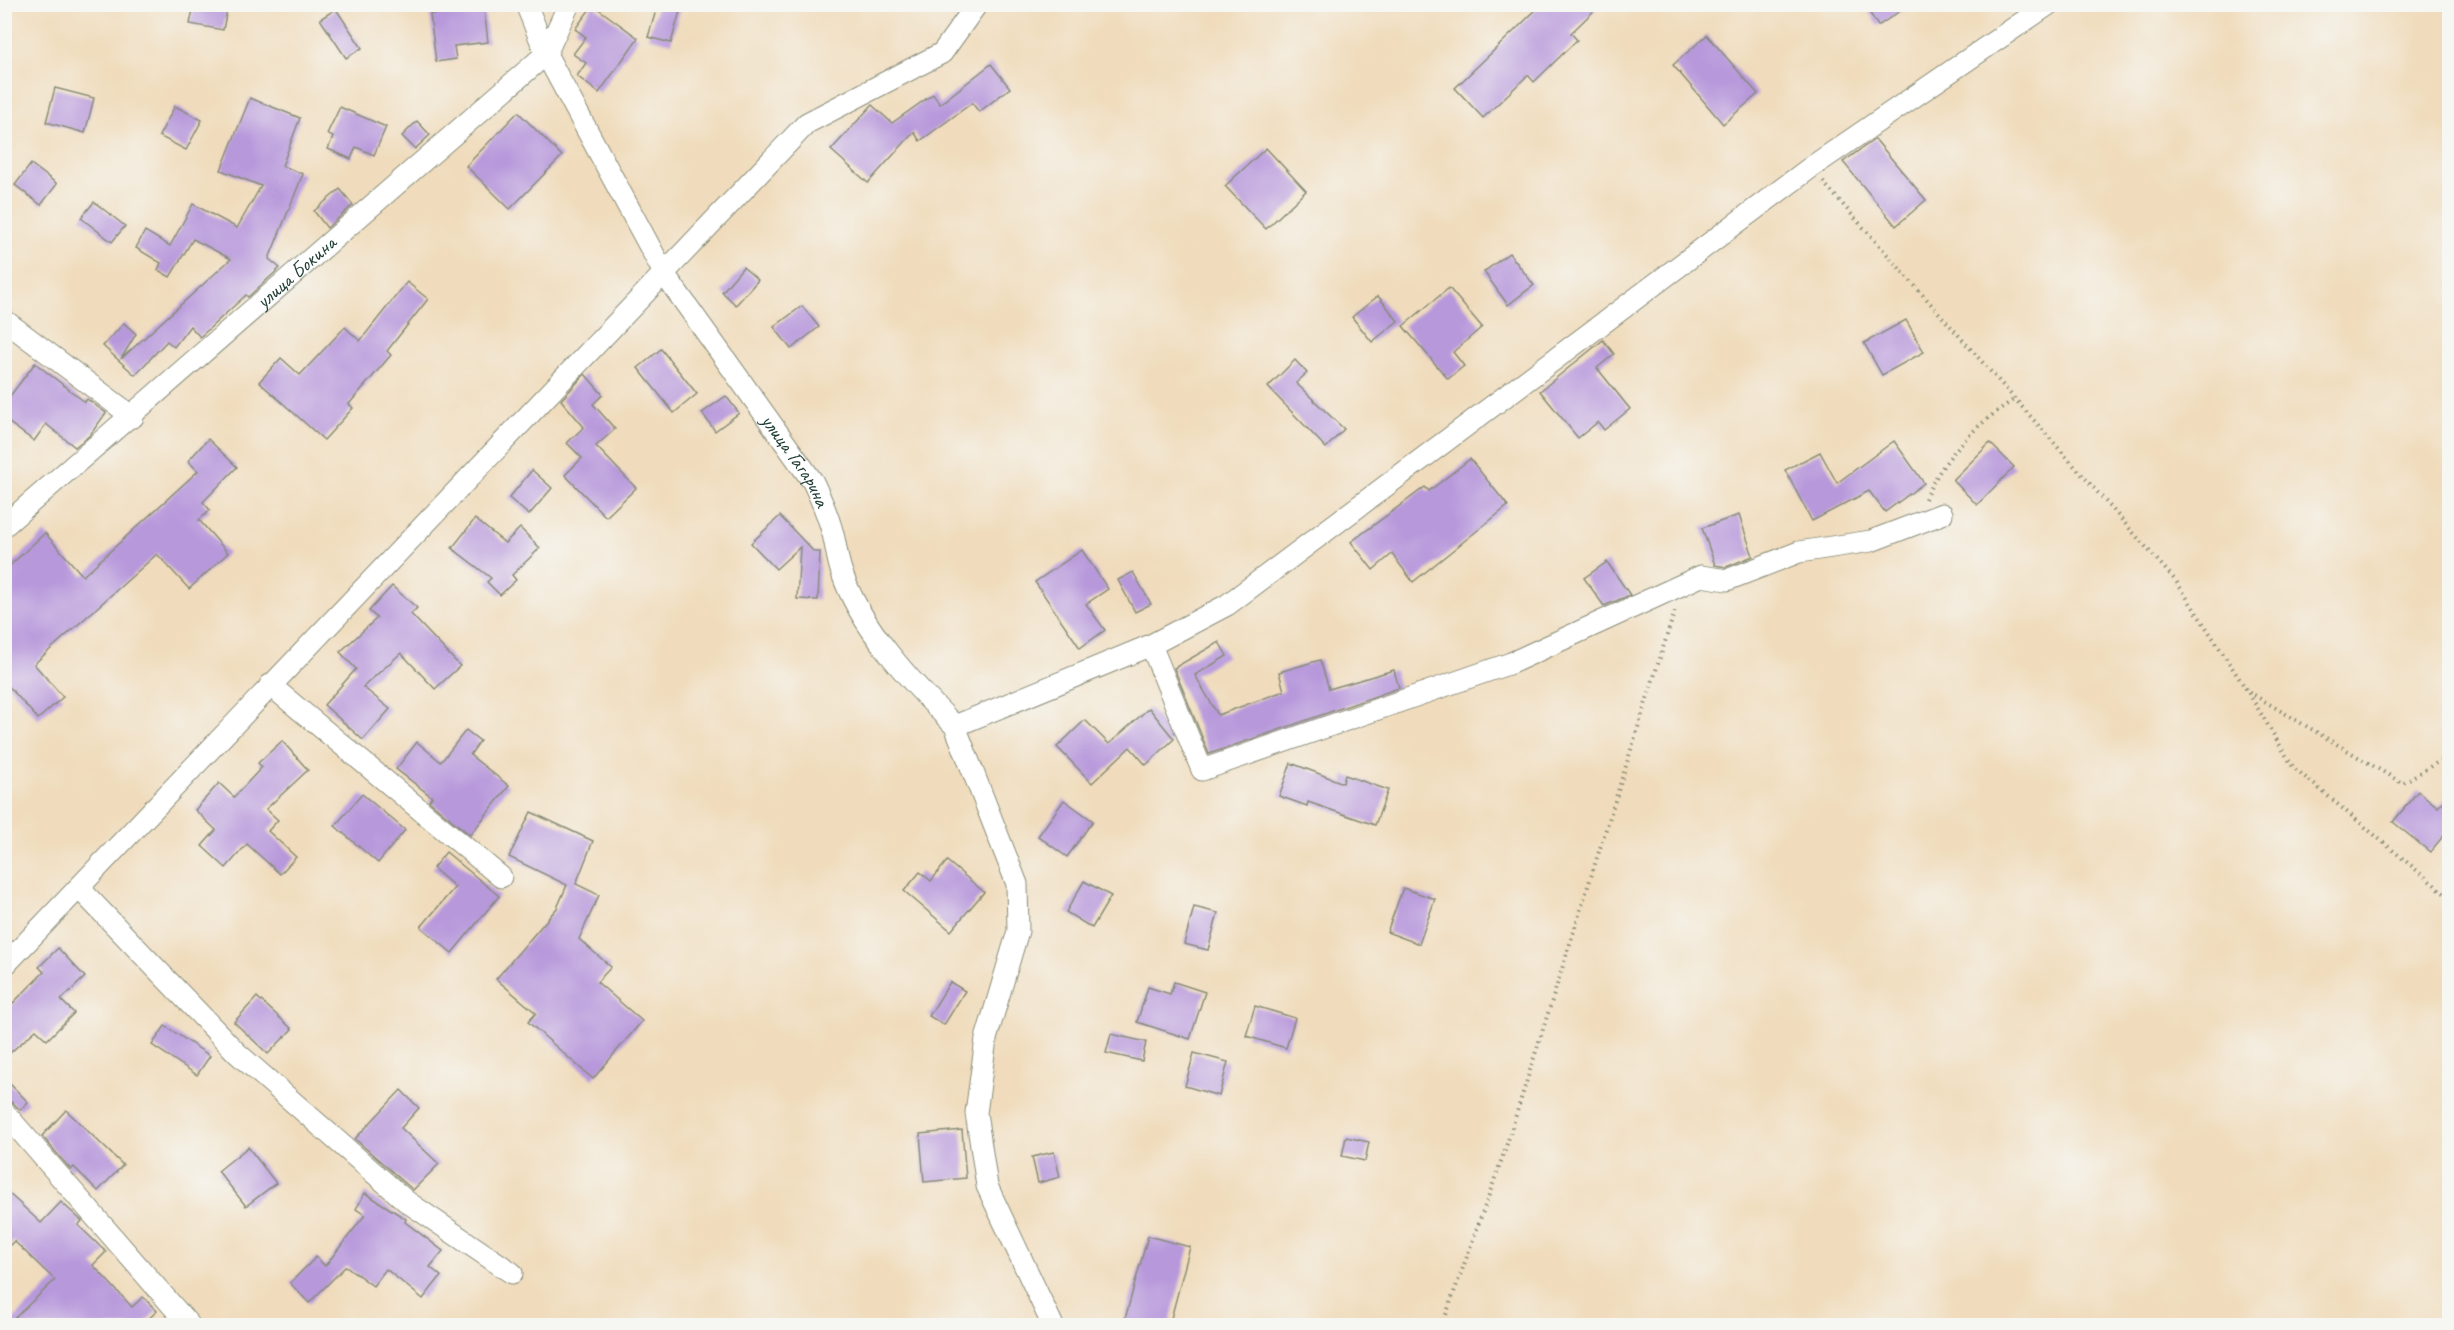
<svg xmlns="http://www.w3.org/2000/svg" width="2454" height="1330" viewBox="0 0 2454 1330" font-family="Caveat,sans-serif">
<rect width="100%" height="100%" fill="#f6f6f2"/>
<filter id="ink" filterUnits="userSpaceOnUse"><feTurbulence type="fractalNoise" baseFrequency=".0167" numOctaves="2"/><feDisplacementMap in="SourceGraphic" scale="12" xChannelSelector="R" yChannelSelector="G"/><feConvolveMatrix kernelMatrix="1 2 1 2 8 2 1 2 1" color-interpolation-filters="sRGB"/></filter>
<filter id="wash" filterUnits="userSpaceOnUse"><feTurbulence type="fractalNoise" baseFrequency=".008" numOctaves="4" result="noise"/><feDisplacementMap in="SourceGraphic" scale="24" xChannelSelector="R" yChannelSelector="G"/><feGaussianBlur stdDeviation="1.35" result="paint"/><feColorMatrix in="noise" values="0 0 0 0 0 0 0 0 0 0 0 0 0 0 0 0 0 1.4 0 .05"/><feComposite in="paint" operator="in"/></filter>
<g filter="url(#wash)">
<rect width="100%" height="100%" fill="#f0dcbc"/>
<g id="blocks">
<g fill="#b798db">
<path d="M 194,4 L 228,4 L 223,30 L 190,24 Z"/>
<path d="M 658,4 L 682,4 L 671,43 L 648,37 Z"/>
<path d="M 1542,4 L 1601,4 L 1571,33 L 1577,40 L 1534,82 L 1528,75 L 1483,118 L 1455,88 Z"/>
<path d="M 1864,4 L 1910,4 L 1878,26 Z"/>
<path d="M 593,5 L 638,38 L 599,93 L 577,76 L 586,63 L 573,54 L 586,37 L 575,29 Z"/>
<path d="M 484,8 L 488,42 L 454,46 L 456,59 L 436,62 L 430,14 Z"/>
<path d="M 336,9 L 362,48 L 346,58 L 320,19 Z"/>
<path d="M 1707,35 L 1758,94 L 1723,124 L 1673,65 Z"/>
<path d="M 991,64 L 1010,88 L 979,112 L 972,103 L 920,141 L 914,132 L 868,183 L 831,150 L 872,105 L 892,123 L 933,94 L 940,104 Z"/>
<path d="M 55,88 L 94,98 L 85,133 L 46,122 Z"/>
<path d="M 250,98 L 300,118 L 282,166 L 303,174 L 269,259 L 280,268 L 248,297 L 246,295 L 200,337 L 190,326 L 174,347 L 167,341 L 135,375 L 103,346 L 124,323 L 136,334 L 121,359 L 231,259 L 193,239 L 170,277 L 158,270 L 161,263 L 136,248 L 145,231 L 170,246 L 193,204 L 237,228 L 261,186 L 221,170 Z"/>
<path d="M 175,106 L 202,120 L 186,150 L 159,136 Z"/>
<path d="M 340,107 L 386,127 L 374,155 L 356,147 L 351,159 L 328,149 L 333,137 L 327,134 Z"/>
<path d="M 518,112 L 562,156 L 510,209 L 466,166 Z"/>
<path d="M 417,121 L 430,135 L 415,149 L 402,136 Z"/>
<path d="M 1875,139 L 1926,200 L 1896,226 L 1843,162 Z"/>
<path d="M 1266,148 L 1306,191 L 1266,229 L 1225,186 Z"/>
<path d="M 31,164 L 57,184 L 41,205 L 15,185 Z"/>
<path d="M 340,189 L 353,205 L 327,228 L 314,211 Z"/>
<path d="M 94,202 L 125,226 L 112,242 L 81,218 Z"/>
<path d="M 1509,253 L 1534,285 L 1508,305 L 1484,272 Z"/>
<path d="M 743,267 L 758,280 L 736,305 L 722,292 Z"/>
<path d="M 407,282 L 428,299 L 387,351 L 391,355 L 349,404 L 353,408 L 324,440 L 259,382 L 281,358 L 300,375 L 345,327 L 360,341 Z"/>
<path d="M 1449,288 L 1482,327 L 1453,352 L 1464,366 L 1448,379 L 1403,326 Z"/>
<path d="M 1378,296 L 1398,321 L 1372,342 L 1352,317 Z"/>
<path d="M 802,306 L 819,327 L 791,349 L 774,327 Z"/>
<path d="M 1906,320 L 1924,352 L 1882,375 L 1864,343 Z"/>
<path d="M 1603,340 L 1614,354 L 1597,368 L 1630,409 L 1604,430 L 1598,422 L 1578,438 L 1540,391 Z"/>
<path d="M 661,349 L 697,394 L 674,413 L 638,368 Z"/>
<path d="M 1295,360 L 1307,373 L 1296,383 L 1344,429 L 1326,448 L 1268,387 Z"/>
<path d="M 35,363 L 85,402 L 87,399 L 106,413 L 90,435 L 75,447 L 46,424 L 34,441 L 4,419 L 4,404 Z"/>
<path d="M 585,374 L 603,395 L 593,404 L 615,429 L 596,446 L 636,488 L 606,517 L 565,475 L 582,458 L 567,443 L 584,427 L 561,400 Z"/>
<path d="M 726,396 L 739,413 L 715,431 L 702,413 Z"/>
<path d="M 208,439 L 237,467 L 203,502 L 210,510 L 199,520 L 228,553 L 189,589 L 157,554 L 34,664 L 63,697 L 38,719 L 4,681 L 4,571 L 45,533 L 83,576 L 198,471 L 188,461 Z"/>
<path d="M 1894,441 L 1924,483 L 1885,512 L 1869,491 L 1812,521 L 1785,470 L 1820,452 L 1837,483 Z"/>
<path d="M 1990,443 L 2014,467 L 1977,505 L 1953,480 Z"/>
<path d="M 1470,459 L 1508,506 L 1413,582 L 1392,554 L 1373,570 L 1351,542 L 1425,487 L 1429,491 Z"/>
<path d="M 532,470 L 552,488 L 529,515 L 509,498 Z"/>
<path d="M 1739,515 L 1753,556 L 1726,567 L 1715,565 L 1702,528 Z"/>
<path d="M 780,516 L 814,552 L 820,552 L 818,600 L 797,599 L 800,547 L 776,569 L 751,543 Z"/>
<path d="M 475,519 L 505,543 L 520,528 L 540,548 L 512,575 L 516,580 L 500,595 L 487,582 L 491,578 L 452,548 Z"/>
<path d="M 1082,550 L 1108,589 L 1086,604 L 1105,630 L 1080,648 L 1035,582 Z"/>
<path d="M 1607,562 L 1630,595 L 1604,606 L 1584,578 Z"/>
<path d="M 1133,572 L 1151,604 L 1135,612 L 1118,580 Z"/>
<path d="M 392,586 L 417,608 L 411,614 L 460,666 L 435,689 L 401,653 L 363,687 L 390,709 L 363,740 L 324,705 L 356,669 L 340,652 L 377,618 L 369,611 Z"/>
<path d="M 1219,642 L 1227,656 L 1195,675 L 1218,715 L 1284,691 L 1279,672 L 1320,660 L 1329,689 L 1394,670 L 1399,688 L 1209,754 L 1174,668 Z"/>
<path d="M 1149,708 L 1174,739 L 1146,765 L 1130,747 L 1092,783 L 1057,747 L 1085,720 L 1109,744 Z"/>
<path d="M 466,730 L 480,741 L 470,755 L 509,786 L 470,835 L 429,801 L 432,797 L 396,769 L 417,742 L 441,762 Z"/>
<path d="M 282,741 L 308,770 L 266,809 L 278,820 L 268,831 L 296,857 L 280,874 L 247,844 L 226,868 L 202,846 L 216,830 L 195,810 L 219,783 L 234,797 L 262,767 L 258,763 Z"/>
<path d="M 1291,763 L 1343,783 L 1345,775 L 1388,790 L 1375,825 L 1308,802 L 1307,806 L 1279,796 Z"/>
<path d="M 2418,791 L 2438,807 L 2450,794 L 2450,828 L 2430,852 L 2393,822 Z"/>
<path d="M 362,794 L 405,830 L 378,863 L 335,826 Z"/>
<path d="M 1064,800 L 1093,821 L 1067,857 L 1038,836 Z"/>
<path d="M 531,812 L 593,841 L 576,884 L 599,895 L 579,939 L 611,967 L 597,982 L 642,1021 L 593,1079 L 528,1022 L 536,1013 L 496,979 L 557,908 L 567,885 L 509,857 Z"/>
<path d="M 446,852 L 499,896 L 452,953 L 421,927 L 455,887 L 433,868 Z"/>
<path d="M 947,861 L 984,892 L 951,931 L 904,891 L 920,872 L 931,881 Z"/>
<path d="M 1084,881 L 1111,896 L 1092,928 L 1066,912 Z"/>
<path d="M 1403,888 L 1435,899 L 1419,944 L 1387,932 Z"/>
<path d="M 1194,907 L 1218,913 L 1208,950 L 1184,944 Z"/>
<path d="M 58,948 L 85,977 L 61,1000 L 74,1013 L 47,1040 L 36,1030 L 4,1058 L 4,1012 L 44,972 L 39,967 Z"/>
<path d="M 950,982 L 965,991 L 944,1025 L 929,1016 Z"/>
<path d="M 1174,982 L 1205,992 L 1190,1039 L 1137,1022 L 1148,987 L 1170,994 Z"/>
<path d="M 257,997 L 292,1029 L 268,1054 L 234,1022 Z"/>
<path d="M 1255,1006 L 1295,1018 L 1286,1048 L 1246,1036 Z"/>
<path d="M 165,1026 L 210,1056 L 197,1075 L 152,1045 Z"/>
<path d="M 1111,1034 L 1146,1042 L 1142,1061 L 1106,1053 Z"/>
<path d="M 1194,1053 L 1228,1062 L 1219,1096 L 1185,1086 Z"/>
<path d="M 4,1078 L 28,1102 L 20,1110 L 13,1103 L 4,1100 Z"/>
<path d="M 401,1090 L 419,1108 L 401,1128 L 439,1164 L 413,1190 L 355,1139 Z"/>
<path d="M 66,1110 L 123,1165 L 98,1191 L 74,1167 L 71,1170 L 42,1136 Z"/>
<path d="M 962,1130 L 966,1178 L 924,1182 L 920,1134 Z"/>
<path d="M 1346,1137 L 1369,1142 L 1365,1161 L 1342,1156 Z"/>
<path d="M 248,1147 L 276,1183 L 246,1206 L 218,1171 Z"/>
<path d="M 1054,1152 L 1060,1177 L 1038,1183 L 1032,1157 Z"/>
<path d="M 4,1189 L 41,1223 L 61,1202 L 82,1221 L 78,1225 L 106,1252 L 93,1265 L 132,1307 L 143,1297 L 157,1311 L 145,1322 L 148,1326 L 6,1326 L 55,1280 L 14,1241 L 4,1251 Z"/>
<path d="M 365,1193 L 406,1219 L 405,1222 L 443,1251 L 430,1267 L 441,1276 L 423,1299 L 386,1269 L 373,1286 L 346,1266 L 309,1303 L 290,1283 L 316,1257 L 325,1266 L 365,1215 L 356,1209 Z"/>
<path d="M 1148,1236 L 1190,1247 L 1169,1326 L 1123,1326 Z"/>
</g>
</g>
</g>
<g filter="url(#ink)">
<use href="#blocks" fill-opacity="0" stroke="#888c78" stroke-width="1.5"/>
<g fill="none" stroke-linecap="round" stroke-linejoin="round">
<defs>
<g id="minor">
<path id="s1" d="M 526,4 L 546,54 L 665,275 L 813,482 C 821,499 828,515 833,534 C 836,546 837,558 841,570 C 859,627 913,684 955,726 L 1017,884 L 1018,931 L 986,1039 L 976,1113 L 987,1186 L 1053,1326"/>
<path d="M 4,320 L 133,417"/>
<path id="s2" d="M 4,526 L 546,54 L 569,4"/>
<path d="M 1151,645 L 1202,770 L 1511,663 L 1701,576 L 1727,580 L 1799,552 L 1871,541 L 1942,514"/>
<path d="M 270,685 L 501,877"/>
<path d="M 955,726 L 1151,645 L 1227,605 L 1810,168 L 2049,4"/>
<path d="M 79,888 L 237,1053 L 406,1201 L 512,1273"/>
<path d="M 4,966 L 807,123 L 942,53 L 977,4"/>
<path d="M 4,1112 L 190,1326"/>
</g>
</defs>
<use href="#minor" stroke="#888c78" stroke-width="23"/>
<g stroke="#888c78" stroke-width="4" stroke-dasharray="1.5 4.5" stroke-linecap="butt">
<path d="M 1823,182 L 2176,581 L 2248,692 L 2293,767 L 2450,898"/>
<path d="M 1925,499 C 1943,457 1977,423 2015,399"/>
<path d="M 2249,692 L 2402,783 L 2450,755"/>
<path d="M 1442,1326 L 1504,1153 L 1675,610"/>
</g>
<use href="#minor" stroke="#fff" stroke-width="21"/>
</g>
</g>
<g text-anchor="middle" dominant-baseline="central" stroke-width="4.5" stroke-linejoin="round" paint-order="stroke">
<g font-size="21" fill="#1f3d34" stroke="#f6f6f2">
<text stroke="none"><textPath href="#s2" startOffset="387">улица Бокина</textPath></text>
<text stroke="none"><textPath href="#s1" startOffset="532">улица Гагарина</textPath></text>
</g>
</g>
<rect width="2454" height="1330" fill="none" stroke="#f6f6f2" stroke-width="24"/>
</svg>
